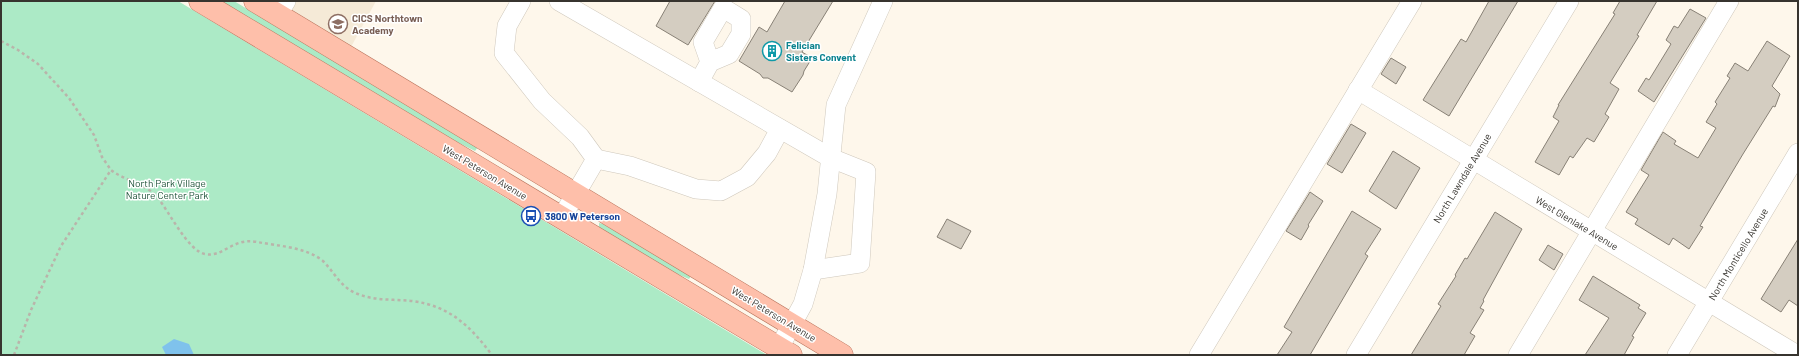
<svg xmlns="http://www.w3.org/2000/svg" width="1799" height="356" viewBox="0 0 1799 356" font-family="Barlow,sans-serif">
<rect width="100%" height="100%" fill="#fef7eb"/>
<path fill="#f5ead7" d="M 274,1 L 376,1 L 351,47 Z"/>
<g fill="#aceac6">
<path d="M 1,1 L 178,1 L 767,355 L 1,355 Z"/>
<path d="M 220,1 L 234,1 L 478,147 L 475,151 L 447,137 Z"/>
<path d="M 599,223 L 603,224 L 691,276 L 689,279 L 661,267 L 599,228 Z"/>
</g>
<path fill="#7fc2ec" d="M 174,339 L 189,344 L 194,355 L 166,355 L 162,347 Z"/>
<g fill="#d4cdc1" stroke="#888176">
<path d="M 670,1 L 715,1 L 688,45 L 656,26 Z"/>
<path d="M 785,1 L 833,1 L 802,52 L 812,58 L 804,71 L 803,75 L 792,92 L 768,78 L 763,78 L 760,74 L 739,61 L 759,27 L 767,32 Z"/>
<path d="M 1489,1 L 1518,1 L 1449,116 L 1423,100 L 1461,39 L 1466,42 Z"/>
<path d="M 1620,1 L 1657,1 L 1637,35 L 1639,36 L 1610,83 L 1619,89 L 1605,114 L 1609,117 L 1594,142 L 1587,138 L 1573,158 L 1570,156 L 1559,175 L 1535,162 L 1559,121 L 1553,117 L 1559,105 L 1558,105 L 1615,14 L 1613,13 Z"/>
<path d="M 1690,9 L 1706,18 L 1654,102 L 1638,91 L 1646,78 L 1649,80 L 1671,44 L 1666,40 L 1674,26 L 1678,28 Z"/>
<path d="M 1767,41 L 1790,56 L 1772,86 L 1780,94 L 1775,107 L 1773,106 L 1743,154 L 1700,226 L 1703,227 L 1689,249 L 1673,238 L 1669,245 L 1635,224 L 1638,219 L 1626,212 L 1649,175 L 1641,170 L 1663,132 L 1676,141 L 1674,144 L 1698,158 L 1716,128 L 1706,122 L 1717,104 L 1715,102 L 1730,78 L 1727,76 L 1735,63 L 1748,71 Z"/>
<path d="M 1391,58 L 1406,67 L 1396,84 L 1381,74 Z"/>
<path d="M 1351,124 L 1366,133 L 1342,173 L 1327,164 Z"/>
<path d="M 1393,151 L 1420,168 L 1396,209 L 1369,191 Z"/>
<path d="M 1310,192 L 1323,201 L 1308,225 L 1309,226 L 1301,240 L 1286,231 Z"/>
<path d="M 1352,211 L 1381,229 L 1365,254 L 1368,256 L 1310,355 L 1277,355 L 1292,332 L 1284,327 Z"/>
<path d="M 1495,212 L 1522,229 L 1483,300 L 1484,301 L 1480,308 L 1484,310 L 1470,333 L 1475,336 L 1464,355 L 1411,355 L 1441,306 L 1438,304 L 1456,276 L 1455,275 L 1465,258 L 1467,259 Z"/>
<path d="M 947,219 L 971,231 L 961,249 L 937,237 Z"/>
<path d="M 1798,239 L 1798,306 L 1789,300 L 1781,312 L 1761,299 Z"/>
<path d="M 1548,245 L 1563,254 L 1554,270 L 1539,260 Z"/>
<path d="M 1593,276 L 1640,305 L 1638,308 L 1646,313 L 1632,336 L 1634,337 L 1624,355 L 1585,355 L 1609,318 L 1579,300 Z"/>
</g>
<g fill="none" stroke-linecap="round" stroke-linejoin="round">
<defs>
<g id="minor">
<path d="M 521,1 L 507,26 L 504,53 L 542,101 L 580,137 L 596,159 L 562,217"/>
<path d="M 559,1 L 831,158 L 866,172 L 860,263 L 813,270"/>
<path d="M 277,15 L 286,1"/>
<path d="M 699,82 L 710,62 L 703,42 L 723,8 L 741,19 L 741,34 L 729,54 L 710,62"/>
<path d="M 1358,90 L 1797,355"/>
<path d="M 596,159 L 630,166 L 696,189 L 721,191 L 747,177 L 767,153 L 780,129"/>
<path d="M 779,348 L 803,304 L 813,270 L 827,194 L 836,105 L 883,1"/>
<path d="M 1199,355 L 1412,1"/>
<path d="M 1356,355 L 1569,1"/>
<path d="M 1518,355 L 1729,1"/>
<path d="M 1677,355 L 1798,153"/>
</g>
<g id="major">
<path d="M 200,1 L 791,355"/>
<path d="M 255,1 L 842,355"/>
</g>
</defs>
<use href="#minor" stroke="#cfc8bc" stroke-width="20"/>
<use href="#major" stroke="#b8735b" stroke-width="23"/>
<g stroke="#b9b4aa" stroke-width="2.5" stroke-dasharray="3 3" stroke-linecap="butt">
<path d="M 1,41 L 18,50 L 38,64 L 69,98 L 94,135 L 102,157 L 111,170"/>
<path d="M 14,355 L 31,310 L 61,246 L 111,170 C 125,181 145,183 157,197 C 169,211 188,251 205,254 C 223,258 233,237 257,242 C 278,246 306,247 323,261 C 335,273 341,288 358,294 C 375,301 394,299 412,301 C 450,306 470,326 492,355"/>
</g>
<use href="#minor" stroke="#fff" stroke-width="19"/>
<use href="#major" stroke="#febfaa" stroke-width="22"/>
</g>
<defs>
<symbol id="school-ring" viewBox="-11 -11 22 22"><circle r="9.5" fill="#fff" stroke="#8d6e63" stroke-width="1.5"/><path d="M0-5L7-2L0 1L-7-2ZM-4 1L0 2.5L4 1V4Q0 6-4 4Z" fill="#8d6e63"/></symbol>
<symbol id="building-ring" viewBox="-11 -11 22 22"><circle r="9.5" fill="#fff" stroke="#0f9aa8" stroke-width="1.5"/><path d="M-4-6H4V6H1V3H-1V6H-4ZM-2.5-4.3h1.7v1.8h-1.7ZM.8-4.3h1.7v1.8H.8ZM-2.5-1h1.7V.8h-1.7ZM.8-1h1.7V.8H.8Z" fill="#0f9aa8"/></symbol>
<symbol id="bus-ring" viewBox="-11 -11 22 22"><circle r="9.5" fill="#fff" stroke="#1a4fb4" stroke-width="1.5"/><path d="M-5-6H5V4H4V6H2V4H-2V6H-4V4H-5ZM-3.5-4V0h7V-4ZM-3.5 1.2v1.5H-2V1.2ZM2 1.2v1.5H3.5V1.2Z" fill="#1a4fb4"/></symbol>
</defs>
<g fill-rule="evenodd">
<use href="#school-ring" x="327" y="13" width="22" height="22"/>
<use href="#building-ring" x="761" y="40" width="22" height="22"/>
<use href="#bus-ring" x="520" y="205" width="22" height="22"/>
</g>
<g text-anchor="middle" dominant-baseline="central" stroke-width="3" stroke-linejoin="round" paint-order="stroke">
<g font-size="10" font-weight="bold" fill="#785e54" stroke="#fff" text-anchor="start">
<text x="352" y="18">CICS Northtown<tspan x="352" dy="12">Academy</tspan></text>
</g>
<g font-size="10" font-weight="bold" fill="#0d838f" stroke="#fff" text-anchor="start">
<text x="786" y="45">Felician<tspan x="786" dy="12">Sisters Convent</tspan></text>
</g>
<g font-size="10" fill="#37342f" stroke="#fff">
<text transform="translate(485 172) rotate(31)">West Peterson Avenue</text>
<text transform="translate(1462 178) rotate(-59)">North Lawndale Avenue</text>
<text transform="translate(1577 223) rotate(31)">West Glenlake Avenue</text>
<text transform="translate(1738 254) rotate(-59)">North Monticello Avenue</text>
<text transform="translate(774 314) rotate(31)">West Peterson Avenue</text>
</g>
<g font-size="10" fill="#1b5036" stroke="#fff">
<text x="167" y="183">North Park Village<tspan x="167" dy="12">Nature Center Park</tspan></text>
</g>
<g font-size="10" font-weight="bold" fill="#164399" stroke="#fff" text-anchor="start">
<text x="545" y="216">3800 W Peterson</text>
</g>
</g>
<rect width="1799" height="356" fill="none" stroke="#37342f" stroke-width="4"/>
</svg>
